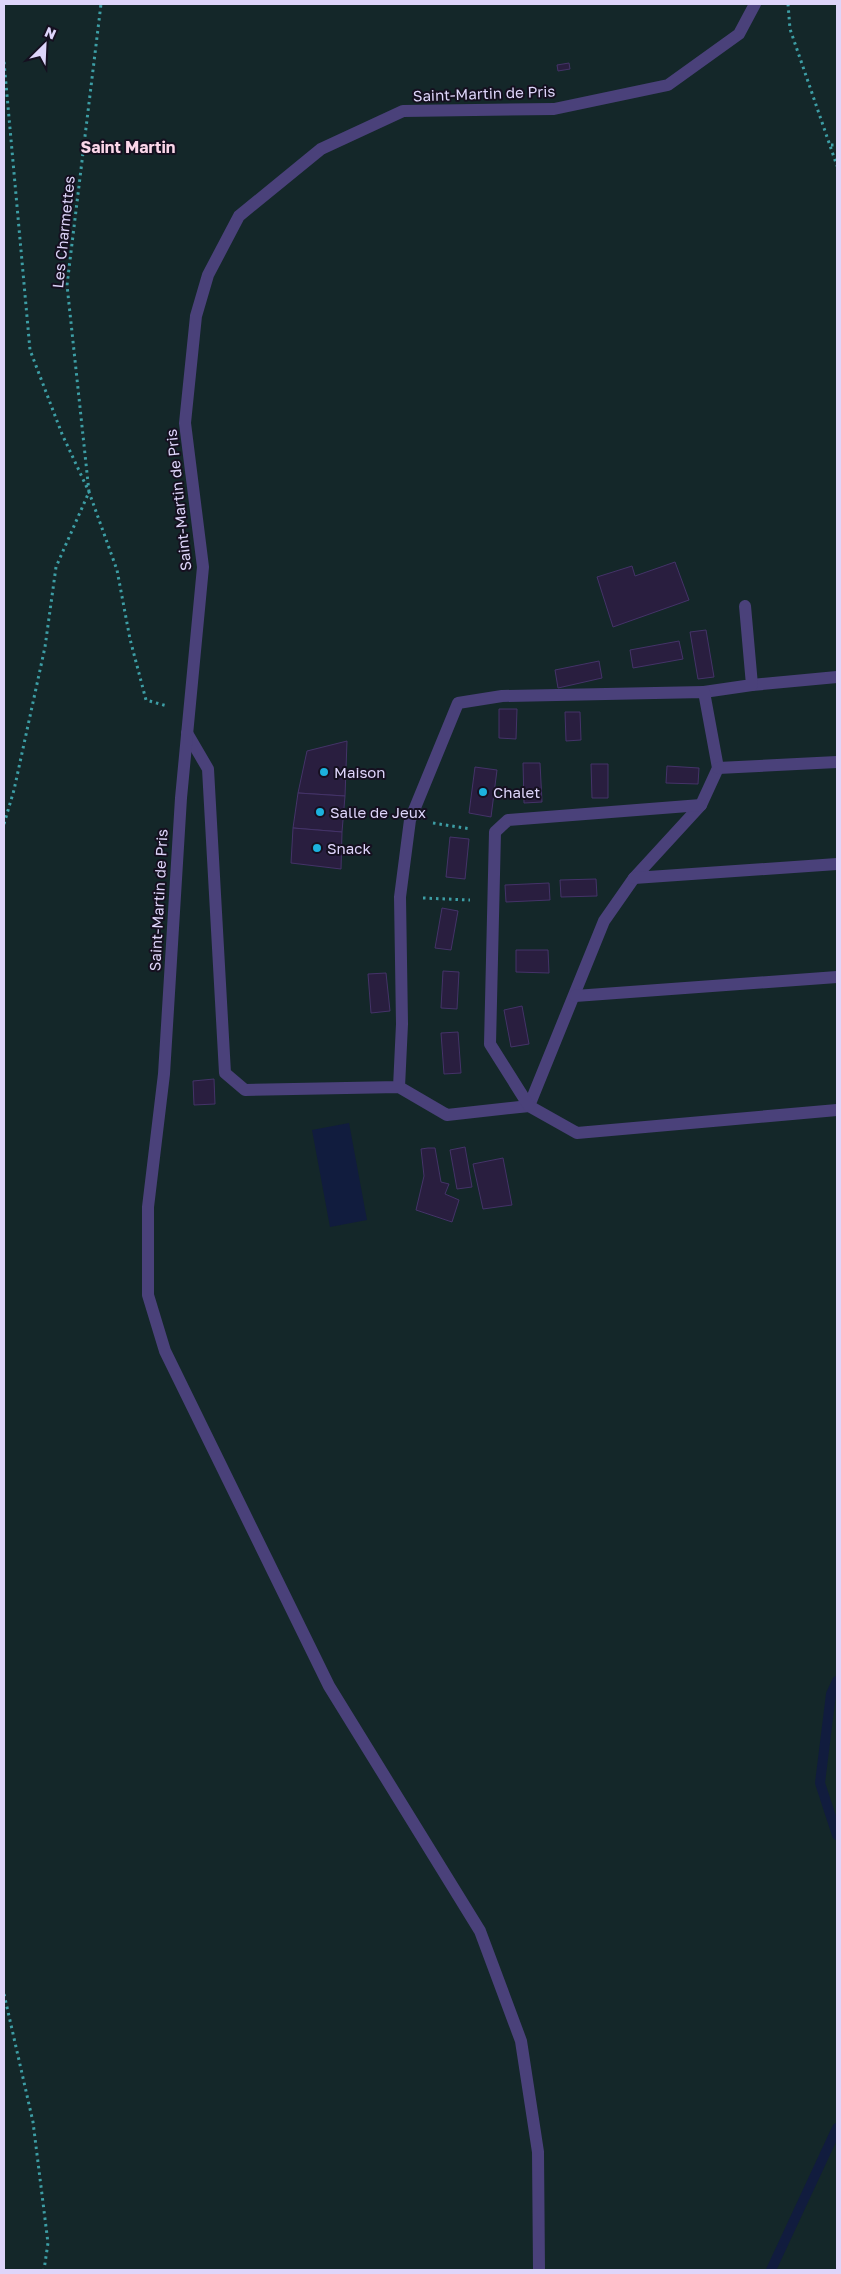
<svg xmlns="http://www.w3.org/2000/svg" width="841" height="2274" viewBox="0 0 841 2274" font-family="'Golos Text',sans-serif">
<rect width="100%" height="100%" fill="#151020"/>
<rect fill="#142729" x="4" y="4" width="833" height="2266"/>
<path fill="#111c3e" d="M 349,1123 L 367,1220 L 330,1227 L 312,1130 Z"/>
<g fill="none" stroke-linecap="round" stroke-linejoin="round">
<g stroke="#111c3e" stroke-width="10">
<path d="M 837,1681 L 831,1694 L 820,1783 L 837,1835"/>
<path d="M 771,2270 L 837,2128"/>
</g>
</g>
<g fill="#291e3f" stroke="#443368">
<path d="M 569,63 L 570,69 L 558,71 L 557,65 Z"/>
<path d="M 675,562 L 689,600 L 613,627 L 597,577 L 632,566 L 635,576 Z"/>
<path d="M 706,630 L 714,677 L 698,679 L 690,632 Z"/>
<path d="M 679,641 L 683,659 L 633,668 L 630,650 Z"/>
<path d="M 599,661 L 602,678 L 558,688 L 555,670 Z"/>
<path d="M 499,709 L 517,709 L 516,739 L 499,738 Z"/>
<path d="M 565,712 L 580,712 L 581,740 L 566,741 Z"/>
<path d="M 347,741 L 345,796 L 298,793 L 307,751 Z"/>
<path d="M 523,763 L 540,763 L 542,802 L 524,803 Z"/>
<path d="M 591,764 L 608,764 L 608,798 L 592,798 Z"/>
<path d="M 667,766 L 699,768 L 698,784 L 666,783 Z"/>
<path d="M 475,767 L 497,770 L 491,817 L 469,813 Z"/>
<path d="M 298,793 L 345,796 L 342,832 L 293,828 Z"/>
<path d="M 293,828 L 342,832 L 341,869 L 291,863 Z"/>
<path d="M 450,837 L 469,839 L 465,879 L 446,877 Z"/>
<path d="M 596,879 L 597,896 L 561,897 L 560,880 Z"/>
<path d="M 549,883 L 550,900 L 506,902 L 505,885 Z"/>
<path d="M 442,908 L 458,911 L 451,950 L 435,948 Z"/>
<path d="M 516,950 L 548,950 L 549,973 L 516,972 Z"/>
<path d="M 443,971 L 459,972 L 457,1009 L 441,1008 Z"/>
<path d="M 386,973 L 390,1011 L 371,1013 L 368,974 Z"/>
<path d="M 522,1006 L 529,1044 L 511,1047 L 504,1010 Z"/>
<path d="M 458,1032 L 461,1073 L 444,1074 L 441,1033 Z"/>
<path d="M 214,1079 L 215,1104 L 194,1105 L 193,1081 Z"/>
<path d="M 465,1147 L 472,1187 L 457,1189 L 450,1150 Z"/>
<path d="M 428,1148 L 435,1148 L 441,1182 L 449,1184 L 445,1194 L 459,1200 L 452,1222 L 416,1210 L 424,1176 L 421,1149 Z"/>
<path d="M 503,1158 L 512,1205 L 483,1209 L 473,1164 Z"/>
</g>
<g fill="none" stroke-linecap="round" stroke-linejoin="round">
<g stroke="#3d9ea5" stroke-width="3" stroke-dasharray="2.5 4" stroke-linecap="butt">
<path d="M 788,4 L 790,29 L 837,166"/>
<path d="M 4,62 L 30,350 L 62,434 L 89,492 L 117,570 L 130,639 L 146,700 L 167,706"/>
<path d="M 831,145 L 837,145"/>
<path d="M 433,823 L 471,829"/>
<path d="M 4,824 L 14,790 L 45,647 L 56,567 L 89,492 L 67,285 L 101,4"/>
<path d="M 423,898 L 470,900"/>
<path d="M 4,1994 L 33,2122 L 48,2243 L 44,2270"/>
</g>
<g stroke="#4a417a" stroke-width="12">
<path d="M 752,685 L 837,677"/>
<path d="M 704,692 L 752,685 L 745,606"/>
<path d="M 187,733 L 208,769 L 225,1073 L 245,1090 L 399,1087 L 402,1024 L 400,897 L 410,820 L 458,703 L 502,696 L 704,692 L 718,768 L 701,805 L 634,878 L 604,921 L 529,1106 L 447,1115 L 399,1087"/>
<path d="M 718,768 L 837,762"/>
<path d="M 701,805 L 508,820 L 495,832 L 490,1044 L 529,1106 L 577,1133 L 837,1110"/>
<path d="M 634,878 L 837,864"/>
<path d="M 575,996 L 837,977"/>
</g>
<path stroke="#4a417a" stroke-width="12" d="M 539,2270 L 538,2152 L 521,2041 L 480,1931 L 329,1686 L 165,1351 L 148,1295 L 148,1207 L 164,1074 L 181,798 L 203,567 L 185,423 L 196,316 L 208,275 L 239,216 L 321,149 L 403,111 L 554,109 L 668,85 L 739,34 L 755,4"/>
</g>
<g fill="#1cb2de" stroke="#151020" stroke-width="2">
<circle cx="324" cy="772" r="5"/>
<circle cx="483" cy="792" r="5"/>
<circle cx="320" cy="812" r="5"/>
<circle cx="317" cy="848" r="5"/>
</g>
<g text-anchor="middle" dominant-baseline="central" stroke-width="4" stroke-linejoin="round" paint-order="stroke">
<g font-size="15" fill="#ded5fa" stroke="#151020">
<text transform="translate(484 93) rotate(-2)">Saint-Martin de Pris</text>
<text transform="translate(63 232) rotate(-84)">Les Charmettes</text>
<text transform="translate(178 500) rotate(-96)">Saint-Martin de Pris</text>
<text transform="translate(158 900) rotate(-87)">Saint-Martin de Pris</text>
</g>
<g font-size="15" fill="#ded5fa" stroke="#151020" text-anchor="start">
<text x="334" y="772">Maison</text>
<text x="493" y="792">Chalet</text>
<text x="330" y="812">Salle de Jeux</text>
<text x="327" y="848">Snack</text>
</g>
<g font-size="16" font-weight="bold" fill="#fad6e8" stroke="#151020">
<text x="128" y="147">Saint Martin</text>
</g>
</g>
<rect width="841" height="2274" fill="none" stroke="#ded5fa" stroke-width="10"/>
<g transform="translate(45 45) rotate(24)" stroke="#151020" stroke-width="4" paint-order="stroke">
<path d="M0-4L9 19L0 12L-9 19Z" fill="#ded5fa"/>
<text y="-8" font-size="14" font-weight="bold" text-anchor="middle" fill="#ded5fa">N</text>
</g>
</svg>
